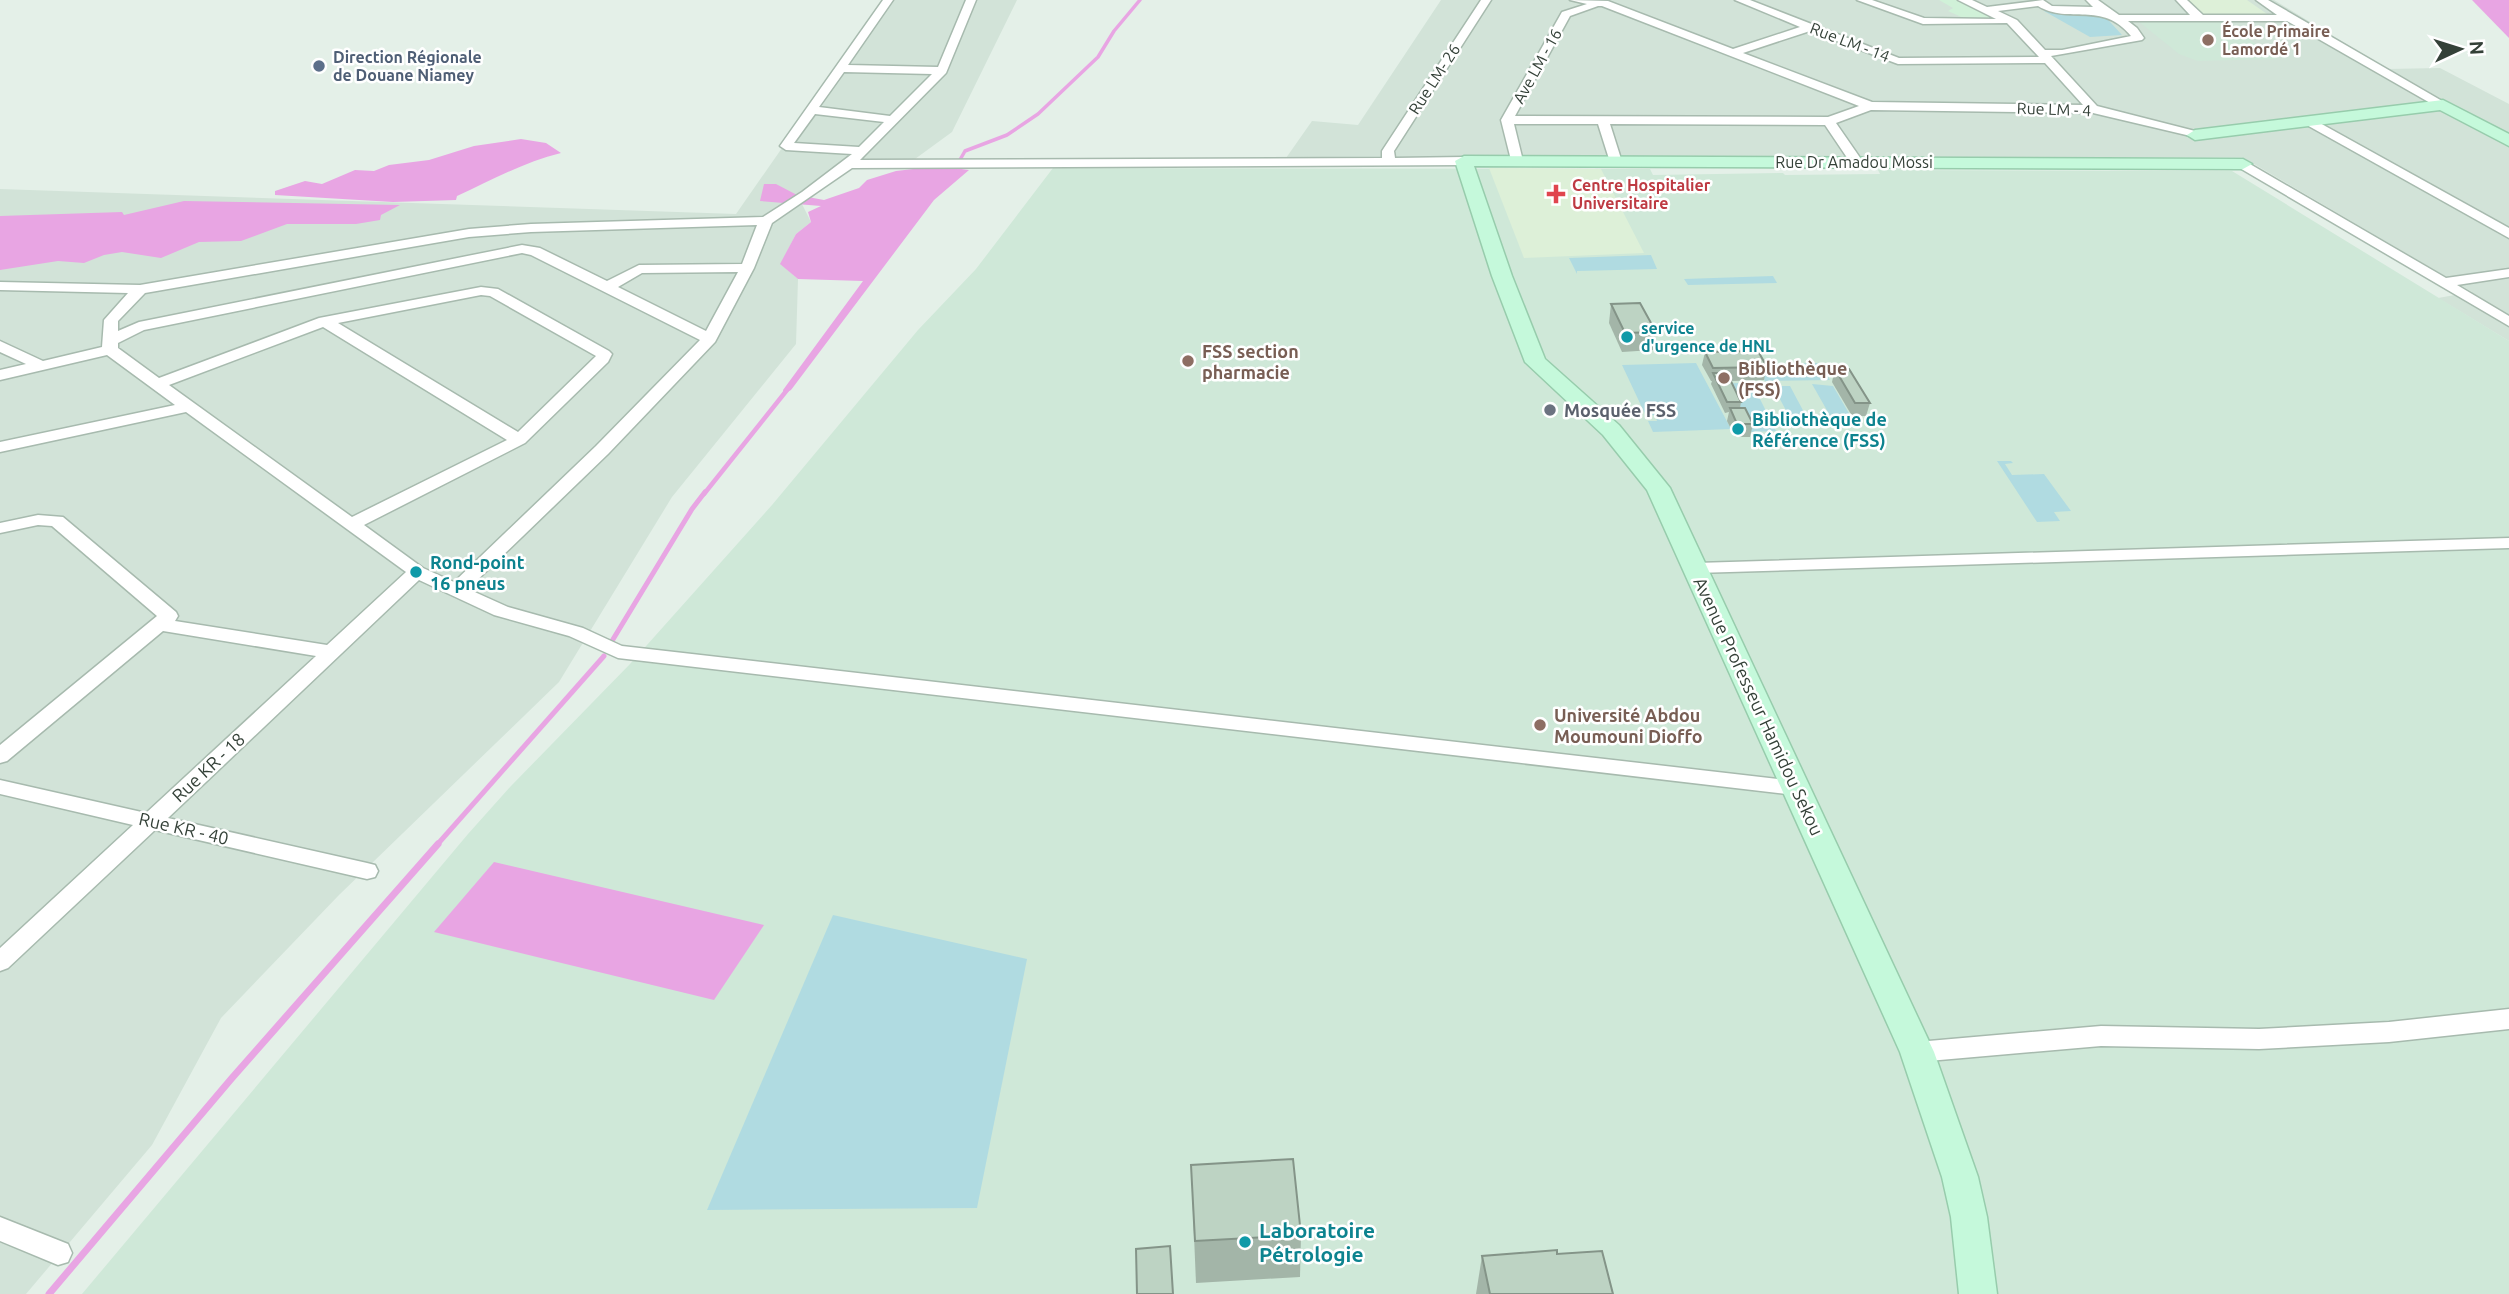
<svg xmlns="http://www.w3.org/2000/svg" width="2509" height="1294" viewBox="0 0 2509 1294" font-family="Ubuntu,sans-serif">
<rect width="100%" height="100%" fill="#e4f0e8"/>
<g fill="#d2e3d8">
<path d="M 885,0 L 1017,0 L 952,132 L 915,159 L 846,161 L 812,198 L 802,204 L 811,222 L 796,234 L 781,264 L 798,279 L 796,344 L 672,497 L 559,682 L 339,895 L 221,1018 L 152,1145 L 26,1294 L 0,1294 L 0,189 L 736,214 Z"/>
<path d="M 1441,0 L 2274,0 L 2387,69 L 2440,68 L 2509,104 L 2509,341 L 2438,298 L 2472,292 L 2242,157 L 1286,158 L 1312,121 L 1358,125 Z"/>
</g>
<path fill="#d0f1d8" d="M 1939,0 L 1958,0 L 1993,18 L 1968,20 L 1948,11 L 1953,8 Z"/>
<g fill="#cfe8d8">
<path d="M 2138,21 L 2226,22 L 2277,59 L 2198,61 L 2179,54 Z"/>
<path d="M 1053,168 L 1618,169 L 1650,169 L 1653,175 L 1783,173 L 1785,175 L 1880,174 L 1878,170 L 2232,171 L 2509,341 L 2509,1294 L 82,1294 L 468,834 L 511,786 L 630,664 L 772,505 L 918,330 L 976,269 Z"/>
</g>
<g fill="#ddf0d8">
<path d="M 2185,0 L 2247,0 L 2270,16 L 2206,18 Z"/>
<path d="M 1489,168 L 1601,169 L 1644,253 L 1524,258 Z"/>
</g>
<g fill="#b0dbe1">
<path d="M 2044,11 L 2100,11 L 2122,35 L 2090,37 Z"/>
<path d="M 1651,255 L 1657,269 L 1577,271 L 1577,274 L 1569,258 Z"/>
<path d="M 1773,276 L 1777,283 L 1688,285 L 1684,279 Z"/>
<path d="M 1696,363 L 1731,429 L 1653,432 L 1648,421 L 1657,421 L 1655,415 L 1646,416 L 1622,365 Z"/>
<path d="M 1820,363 L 1830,380 L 1765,381 L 1757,364 Z"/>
<path d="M 1738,383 L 1741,389 L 1755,389 L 1776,431 L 1749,432 L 1725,384 Z"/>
<path d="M 1812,384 L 1833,386 L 1857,427 L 1837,428 Z"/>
<path d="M 1773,386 L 1790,386 L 1806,416 L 1789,416 Z"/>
<path d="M 1997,461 L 2011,461 L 2013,463 L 2005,464 L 2012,475 L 2044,474 L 2071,511 L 2054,512 L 2060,521 L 2037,522 Z"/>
<path d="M 833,915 L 1027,959 L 977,1208 L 707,1210 Z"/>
</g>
<g fill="#e8a5e3">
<path d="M 2472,0 L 2509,0 L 2509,38 Z"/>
<path d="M 521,139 L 546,143 L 561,153 C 524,162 492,180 457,196 L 456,200 L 393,202 L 275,195 L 275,191 L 305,181 L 322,184 L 355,170 L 374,171 L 389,165 L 429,160 L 474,146 Z"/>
<path d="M 939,166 L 969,170 L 934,200 L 791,390 L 784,394 L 783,390 L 863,281 L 798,279 L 780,264 L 796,234 L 811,222 L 808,212 L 821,206 L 760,201 L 764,184 L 776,184 L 797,195 L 824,200 L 859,188 L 867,180 L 896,171 Z"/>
<path d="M 184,201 L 400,205 L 381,215 L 380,220 L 356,224 L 287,224 L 241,241 L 199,242 L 161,258 L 122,252 L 104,255 L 84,263 L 58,261 L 0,270 L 0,216 L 122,212 L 124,215 Z"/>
<path d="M 494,862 L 764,925 L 714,1000 L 434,932 Z"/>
</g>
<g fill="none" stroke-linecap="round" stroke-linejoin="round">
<path stroke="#e8a5e3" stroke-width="3.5" d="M 957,165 L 965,151 L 1007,135 L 1038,114 L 1098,57 L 1114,31 L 1140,0"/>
<path stroke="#e8a5e3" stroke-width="4.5" d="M 704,494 L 787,390"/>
<g stroke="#e8a5e3" stroke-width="5">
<path d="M 612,641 L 692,509 L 705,492"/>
<path d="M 436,846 L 604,656"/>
</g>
<path stroke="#e8a5e3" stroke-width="7" d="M 49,1294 L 232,1078 L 438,844"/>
<defs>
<g id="street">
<path d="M 883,0 L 893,0 L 848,65 L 938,67 L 966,0 L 976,0 L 946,73 L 860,160 L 1382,158 L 1382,151 L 1481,0 L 1491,0 L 1394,151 L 1395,158 L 1464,157 L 1470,161 L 1464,165 L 852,168 L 772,223 L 754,268 L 715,342 L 608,454 L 468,589 L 508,607 L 583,628 L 622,646 L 1796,781 L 1803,783 L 1807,788 L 1803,793 L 1796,795 L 618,658 L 569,636 L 494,615 L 419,580 L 168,818 L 367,863 L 375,865 L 378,871 L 375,877 L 367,879 L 155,830 L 8,968 L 0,971 L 0,948 L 133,825 L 0,794 L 0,780 L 146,813 L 316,656 L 163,631 L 7,761 L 0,763 L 0,745 L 157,616 L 52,526 L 38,525 L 0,533 L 0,523 L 38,515 L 63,517 L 176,612 L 178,616 L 175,621 L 327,645 L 406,572 L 186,412 L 0,452 L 0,442 L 175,405 L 107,355 L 0,380 L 0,370 L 26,364 L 0,352 L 0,341 L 43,361 L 102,347 L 104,320 L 128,293 L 0,290 L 0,282 L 140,285 L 469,229 L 531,224 L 763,217 L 802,192 L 852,154 L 786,150 L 780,146 ZM 844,72 L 932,74 L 890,116 L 819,107 ZM 815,114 L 884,122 L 859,147 L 794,143 ZM 757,225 L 742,264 L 639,265 L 607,281 L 540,248 L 522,245 L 139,322 L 118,331 L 118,321 L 145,293 L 469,237 L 531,232 ZM 522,253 L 531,255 L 700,340 L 596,446 L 454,582 L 423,568 L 364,525 L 525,443 L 608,362 L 612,354 L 609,351 L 498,289 L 481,287 L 319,318 L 159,378 L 118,348 L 118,343 L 144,330 ZM 738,272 L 706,331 L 618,287 L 642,273 ZM 481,295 L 490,296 L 596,356 L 518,432 L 338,323 ZM 323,327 L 507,440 L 352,517 L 169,385 Z"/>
<path d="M 1570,0 L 1608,1 L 1733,49 L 1800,27 L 1735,0 L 1750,0 L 1899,58 L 2039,57 L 2007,23 L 1923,24 L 1857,0 L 1872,0 L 1924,18 L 1996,19 L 1958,0 L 1972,0 L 1987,7 L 2043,0 L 2052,6 L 2093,7 L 2086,0 L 2098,0 L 2119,15 L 2190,15 L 2176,0 L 2187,0 L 2203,15 L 2277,15 L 2256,0 L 2268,0 L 2449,105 L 2439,108 L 2287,21 L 2128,21 L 2137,28 L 2144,38 L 2142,40 L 2051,56 L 2097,106 L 2199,132 L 2199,138 L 2093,113 L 1871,110 L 1836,123 L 1863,162 L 1857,166 L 1852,165 L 1825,125 L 1610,124 L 1622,162 L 1616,166 L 1610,162 L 1598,124 L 1514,124 L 1523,161 L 1517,165 L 1512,164 L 1501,120 L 1562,12 L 1587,4 ZM 1598,6 L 1602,6 L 1859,106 L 1828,117 L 1515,116 L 1570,16 ZM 2038,6 C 2069,25 2102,0 2131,36 L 2062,50 L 2045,50 L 2017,20 L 1998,11 ZM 1810,31 L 1898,64 L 2045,63 L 2083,105 L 1872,102 L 1743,53 Z"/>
<path d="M 2309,117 L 2509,228 L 2509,238 L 2305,124 L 2303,121 Z"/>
<path d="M 2243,160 L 2446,278 L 2509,269 L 2509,277 L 2457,285 L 2509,316 L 2509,326 L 2238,167 L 2237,164 Z"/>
<path d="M 2509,538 L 2509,548 L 1696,573 L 1687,568 L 1696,563 Z"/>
<path d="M 2509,1009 L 2509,1029 L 2389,1042 L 2259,1049 L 2101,1046 L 1917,1062 L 1908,1059 L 1905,1052 L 1908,1045 L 1917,1042 L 2101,1026 L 2259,1029 L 2389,1022 Z"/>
<path d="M 0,1217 L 68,1244 L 72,1253 L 68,1262 L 58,1265 L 0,1241 Z"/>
</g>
<g id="secondary">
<path d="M 2443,100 L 2509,134 L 2509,146 L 2440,110 L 2195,140 L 2187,135 L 2195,130 Z"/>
<path d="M 1464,156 L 2243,159 L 2252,164 L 2243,169 L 1474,166 L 1512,276 L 1545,359 L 1619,425 L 1670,488 L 1934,1052 L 1978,1177 L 1987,1217 L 1997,1294 L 1959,1294 L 1951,1217 L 1942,1177 L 1900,1052 L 1647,490 L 1603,435 L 1525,362 L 1492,276 L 1455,161 Z"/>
</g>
</defs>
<use href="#street" stroke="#a7baae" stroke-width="3"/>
<use href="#secondary" stroke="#97ccac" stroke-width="3"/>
<use href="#street" fill="#fff" fill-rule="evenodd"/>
<use href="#secondary" fill="#c5f9db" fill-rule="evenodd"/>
</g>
<g fill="#a3b5a8">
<path d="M 1611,304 L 1656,332 L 1653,350 L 1622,352 L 1609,323 Z"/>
<path d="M 1705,352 L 1767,367 L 1764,380 L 1731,381 L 1741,402 L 1740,408 L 1753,424 L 1750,437 L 1735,437 L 1727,421 L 1729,412 L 1725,413 L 1711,384 L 1712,381 L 1711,381 L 1702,365 Z"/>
<path d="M 1835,369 L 1870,403 L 1866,416 L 1852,416 L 1832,382 Z"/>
<path d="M 1191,1165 L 1301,1235 L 1300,1277 L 1196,1283 Z"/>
<path d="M 1557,1254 L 1613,1294 L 1476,1294 L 1482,1256 Z"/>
</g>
<g fill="#bdd3c3" stroke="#849488" stroke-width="2">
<path d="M 1640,303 L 1656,332 L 1625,333 L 1611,304 Z"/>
<path d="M 1758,351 L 1767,367 L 1713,368 L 1705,352 Z"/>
<path d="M 1835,369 L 1849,369 L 1870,403 L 1855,403 Z"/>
<path d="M 1713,373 L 1727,373 L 1741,402 L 1727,402 Z"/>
<path d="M 1730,408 L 1745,408 L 1753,424 L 1737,424 Z"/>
<path d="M 1293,1159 L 1301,1235 L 1195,1241 L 1191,1165 Z"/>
<path d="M 1170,1246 L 1173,1294 L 1137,1294 L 1136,1249 Z"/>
<path d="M 1557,1250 L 1557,1254 L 1602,1251 L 1613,1294 L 1490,1294 L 1482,1256 Z"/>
</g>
<g fill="#8d6e63" stroke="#fff" stroke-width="2.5">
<circle cx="2208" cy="40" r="7"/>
<circle cx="1188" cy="361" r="7"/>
<circle cx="1724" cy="378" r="7"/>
<circle cx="1540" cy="725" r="7"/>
</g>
<circle fill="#5c6f8a" stroke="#fff" stroke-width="2.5" cx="319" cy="66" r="7"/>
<path fill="#e0444e" stroke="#fff" stroke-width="2.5" d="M1552.5 183.5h7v7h7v7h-7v7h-7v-7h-7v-7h7z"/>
<g fill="#0f9aa8" stroke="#fff" stroke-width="2.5">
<circle cx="1627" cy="337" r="7"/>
<circle cx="1738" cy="429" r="7"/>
<circle cx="416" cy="572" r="7"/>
<circle cx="1245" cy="1242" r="7"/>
</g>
<circle fill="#6b7280" stroke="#fff" stroke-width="2.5" cx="1550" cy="410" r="7"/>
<g text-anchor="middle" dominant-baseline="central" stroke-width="5" stroke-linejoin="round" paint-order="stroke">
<g font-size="16" font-weight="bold" fill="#785e54" stroke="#fff" text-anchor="start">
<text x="2222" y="31">École Primaire<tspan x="2222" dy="18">Lamordé 1</tspan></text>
</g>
<g font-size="16" fill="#344138" stroke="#fff">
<text transform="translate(1850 42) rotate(21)">Rue LM - 14</text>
<text transform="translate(1537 66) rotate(-61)">Ave LM - 16</text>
<text transform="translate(1434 79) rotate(-57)">Rue LM- 26</text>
<text transform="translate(2054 109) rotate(2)">Rue LM - 4</text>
<text x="1854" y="162">Rue Dr Amadou Mossi</text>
</g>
<g font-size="16" font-weight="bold" fill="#4e5e75" stroke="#fff" text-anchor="start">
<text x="333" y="57">Direction Régionale<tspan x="333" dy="18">de Douane Niamey</tspan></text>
</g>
<g font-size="16" font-weight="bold" fill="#be3a42" stroke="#fff" text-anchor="start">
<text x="1572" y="185">Centre Hospitalier<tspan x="1572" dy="18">Universitaire</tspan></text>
</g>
<g font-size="16" font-weight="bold" fill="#0d838f" stroke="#fff" text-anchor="start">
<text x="1641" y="328">service<tspan x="1641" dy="18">d'urgence de HNL</tspan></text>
</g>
<g font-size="18" font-weight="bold" fill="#785e54" stroke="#fff" text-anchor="start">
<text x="1202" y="351">FSS section<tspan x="1202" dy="21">pharmacie</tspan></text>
<text x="1738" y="368">Bibliothèque<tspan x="1738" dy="21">(FSS)</tspan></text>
<text x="1554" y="715">Université Abdou<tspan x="1554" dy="21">Moumouni Dioffo</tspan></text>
</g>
<g font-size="18" font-weight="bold" fill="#5b616d" stroke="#fff" text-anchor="start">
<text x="1564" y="410">Mosquée FSS</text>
</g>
<g font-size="18" font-weight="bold" fill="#0d838f" stroke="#fff" text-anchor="start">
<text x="1752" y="419">Bibliothèque de<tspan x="1752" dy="21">Référence (FSS)</tspan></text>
<text x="430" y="562">Rond-point<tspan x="430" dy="21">16 pneus</tspan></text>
</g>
<g font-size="18" fill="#344138" stroke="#fff">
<text transform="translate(1759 706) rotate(65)">Avenue Professeur Hamidou Sekou</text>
<text transform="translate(208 767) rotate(-43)">Rue KR - 18</text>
<text transform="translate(184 828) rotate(13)">Rue KR - 40</text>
</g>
<g font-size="21" font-weight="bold" fill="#0d838f" stroke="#fff" text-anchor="start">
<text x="1259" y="1230">Laboratoire<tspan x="1259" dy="24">Pétrologie</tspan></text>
</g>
</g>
<g transform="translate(2460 49) rotate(86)" stroke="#ffffff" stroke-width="5" paint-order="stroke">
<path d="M0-5L12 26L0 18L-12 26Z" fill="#344138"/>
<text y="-10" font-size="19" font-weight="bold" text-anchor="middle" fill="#344138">N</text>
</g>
</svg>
